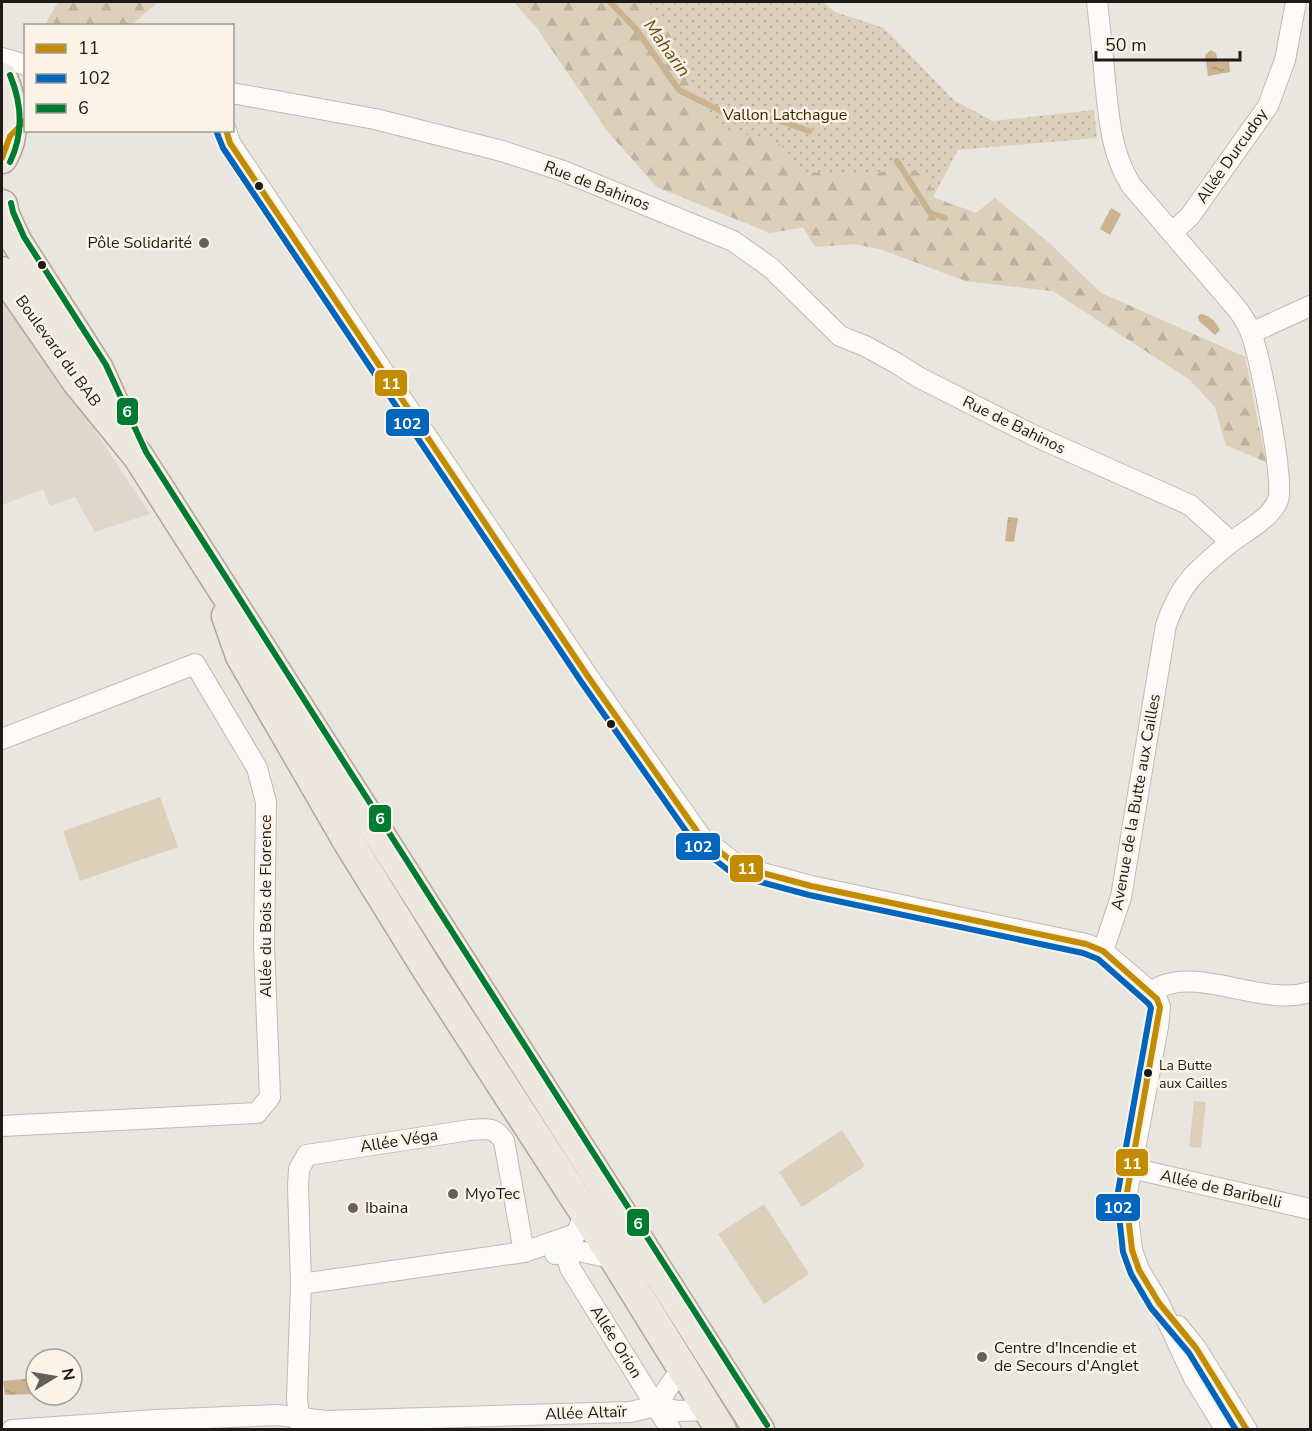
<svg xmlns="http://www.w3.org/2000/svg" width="1312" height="1431" viewBox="0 0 1312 1431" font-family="'Nunito Sans',sans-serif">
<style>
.built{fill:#dfd7cb}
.grass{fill:url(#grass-dots)}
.forest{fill:url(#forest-firs)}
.pitch{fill:#ddd0ba}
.water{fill:url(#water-ripples)}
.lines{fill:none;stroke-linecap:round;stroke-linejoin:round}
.stream{stroke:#cab38e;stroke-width:6}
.street-casing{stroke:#bebbb6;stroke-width:22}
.primary-casing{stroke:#b0a696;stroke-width:33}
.street{stroke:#fcfbfa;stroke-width:20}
.primary{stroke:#ede8df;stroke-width:30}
.bus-1-casing{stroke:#fbf3e8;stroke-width:10}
.bus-2-casing{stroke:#fbf3e8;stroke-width:10}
.bus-3-casing{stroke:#fbf3e8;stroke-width:10}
.bus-1{stroke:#c18c01;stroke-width:6}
.bus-2{stroke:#0065bd;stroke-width:6}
.bus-3{stroke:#007c32;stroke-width:6}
.bus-dot{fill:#1d1a17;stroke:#fbf3e8;stroke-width:2}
.poi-dot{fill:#64615d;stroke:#fbf3e8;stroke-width:2}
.labels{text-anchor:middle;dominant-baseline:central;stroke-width:5;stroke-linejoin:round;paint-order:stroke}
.bus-label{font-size:14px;fill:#1d1a17;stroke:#fbf3e8;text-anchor:start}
.park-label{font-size:16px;fill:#3d2700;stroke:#fbf3e8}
.street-label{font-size:16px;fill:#1d1a17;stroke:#fbf3e8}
.poi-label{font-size:16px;fill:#1d1a17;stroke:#fbf3e8;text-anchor:start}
.water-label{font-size:18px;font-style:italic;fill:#6c4b0d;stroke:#fbf3e8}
.line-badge{stroke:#fbf3e8;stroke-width:2}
.badge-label{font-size:16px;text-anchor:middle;font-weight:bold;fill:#fff}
</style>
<defs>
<pattern id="grass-dots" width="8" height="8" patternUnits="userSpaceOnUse" patternTransform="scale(1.5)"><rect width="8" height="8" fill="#ddd0ba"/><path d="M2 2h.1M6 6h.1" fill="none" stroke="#bdb29f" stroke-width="1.8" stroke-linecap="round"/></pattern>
<pattern id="forest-firs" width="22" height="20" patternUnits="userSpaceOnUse" patternTransform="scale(1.5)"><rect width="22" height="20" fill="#ddd0ba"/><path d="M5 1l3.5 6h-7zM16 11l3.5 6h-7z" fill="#bdb29f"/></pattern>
<pattern id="water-ripples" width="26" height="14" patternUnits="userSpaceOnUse" patternTransform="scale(1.5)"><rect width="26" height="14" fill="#cab38e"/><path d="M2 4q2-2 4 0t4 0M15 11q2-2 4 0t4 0" fill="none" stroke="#ad997a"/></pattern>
</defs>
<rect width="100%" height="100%" fill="#e9e5df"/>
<path class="built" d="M2,290L150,514L95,532L75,497L50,506L43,489L2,505Z"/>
<path class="grass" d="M514,2H823L835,12L884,28L955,101L993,121L1094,110L1097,138L958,150L933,197L976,213L995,198L1048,242L1101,293L1245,357L1266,462L1226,445L1215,407L1189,379L1053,291L966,281L880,249L854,244L815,247L803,227L770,233L657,187L609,133L537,28Z"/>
<g class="forest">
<path d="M58,2H158L132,25H45Z"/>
<path d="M514,2H645L671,33L689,86L717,126L781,145L802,171L857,177L903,168L929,176L933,198L976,213L995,198L1048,242L1101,293L1245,357L1266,462L1226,445L1215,407L1189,379L1053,291L966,281L880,249L854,244L815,247L803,227L770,233L657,187L609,133L537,28Z"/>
</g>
<g class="pitch">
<path d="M160,797L178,847L80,881L63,831Z"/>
<path d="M1194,1101L1206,1102L1201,1148L1189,1147Z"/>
<path d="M842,1130L865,1166L802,1207L779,1172Z"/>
<path d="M764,1204L809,1274L764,1304L718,1234Z"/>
</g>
<g class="water">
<path d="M1211,50L1216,53L1218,62L1229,61L1230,72L1208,76L1205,55Z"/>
<path d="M1111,208L1121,214L1110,235L1100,229Z"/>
<path d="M1201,314C1210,315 1216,322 1220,330L1215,335L1199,321L1198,316Z"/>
<path d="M1008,517L1018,518L1014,542L1005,541Z"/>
<path d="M34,1378L35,1394L5,1395L3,1381Z"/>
</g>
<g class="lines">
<g class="stream">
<path d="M610,2L636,29L679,90L739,120L775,119L809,131"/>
<path d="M897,161L930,213L945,218"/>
</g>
<g class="street-casing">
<g id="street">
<path d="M2,58L26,65"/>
<path d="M232,93L375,119L502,151L563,171L733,241L771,268L840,336L865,346L898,364L918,377L1035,436L1190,505L1231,542C1246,531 1271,518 1278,500C1285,482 1260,356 1251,333C1248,325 1243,317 1238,310L1131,185C1111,153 1109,118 1105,81C1103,55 1100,28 1097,2"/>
<path d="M226,130L230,143L589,678L701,837L733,862L748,869L811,886L1086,944L1103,951L1151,992L1157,999L1160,1007L1158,1027L1126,1198L1132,1250L1139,1270L1159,1303L1194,1378L1226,1430"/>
<path d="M1172,233L1190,216L1268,106L1285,60L1296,2"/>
<path d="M1251,333L1310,306"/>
<path d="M2,739L195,664L257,768L266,802L264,946L270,1097L257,1113L2,1126"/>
<path d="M1103,951L1121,897L1166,625C1181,582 1197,570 1231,542"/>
<path d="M1151,992C1193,962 1261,1008 1310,992"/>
<path d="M1131,1168L1310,1209"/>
<path d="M566,1253L570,1268L671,1430"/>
<path d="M555,1254L579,1251L615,1259"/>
<path d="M301,1284L524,1252L576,1234L585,1214"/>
<path d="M1178,1326L1196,1348L1247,1430"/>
<path d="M656,1406L682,1367"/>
<path d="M12,1430L156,1420L277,1415L325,1421L630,1412L656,1406L678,1411L708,1410"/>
<path d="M301,1430L297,1399L301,1284L298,1186L299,1169L307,1155L470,1130C488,1129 493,1126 504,1141L524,1252"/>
</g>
</g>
<g class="primary-casing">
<g id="primary">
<path d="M2,78C13,103 16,134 2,158"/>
<path d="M2,205L4,215L16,241L98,369L119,416"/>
<path d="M2,272L77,381L138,456L759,1430"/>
<path d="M227,616L241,656L348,841L426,967L615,1259L721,1430"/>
</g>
</g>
<use href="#street" class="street"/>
<use href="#primary" class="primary"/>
<g class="bus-1-casing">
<g id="bus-1">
<path d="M226,130L230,143L589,678L701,837L733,862L748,869L811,886L1086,944L1103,951L1157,999L1160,1007L1126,1198L1132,1250L1139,1270L1159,1303L1196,1348L1247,1430"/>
<path d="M2,158L10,136L26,120"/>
</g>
</g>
<g class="bus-2-casing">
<path id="bus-2" d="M217,133L223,148L582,683L695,844L728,870L746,878L809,895L1083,953L1098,959L1149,1004L1151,1008L1117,1197L1123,1252L1131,1274L1151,1308L1189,1353L1236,1430"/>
</g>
<g class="bus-3-casing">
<g id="bus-3">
<path d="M10,162C24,133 22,104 10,75"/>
<path d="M11,203L13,212L24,237L106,365L146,452L767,1425"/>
</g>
</g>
<use href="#bus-1" class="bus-1"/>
<use href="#bus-2" class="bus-2"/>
<use href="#bus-3" class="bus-3"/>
</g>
<g class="bus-dot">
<circle cx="259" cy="186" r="5"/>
<circle cx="42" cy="265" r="5"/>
<circle cx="611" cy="724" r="5"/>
<circle cx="1148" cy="1073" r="5"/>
</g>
<g class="poi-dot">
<circle cx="204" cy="243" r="6"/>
<circle cx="453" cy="1194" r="6"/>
<circle cx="353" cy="1208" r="6"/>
<circle cx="982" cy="1357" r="6"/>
</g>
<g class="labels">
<g class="bus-label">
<text x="1159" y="1065">La Butte<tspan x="1159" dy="18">aux Cailles</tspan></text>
</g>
<g class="park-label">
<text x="785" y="115">Vallon Latchague</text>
</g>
<g class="street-label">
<text transform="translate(1232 156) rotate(-55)">Allée Durcudoy</text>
<text transform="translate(597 186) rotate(21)">Rue de Bahinos</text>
<text transform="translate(58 351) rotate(54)">Boulevard du BAB</text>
<text transform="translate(1014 425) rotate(26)">Rue de Bahinos</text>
<text transform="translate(1136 802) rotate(-80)">Avenue de la Butte aux Cailles</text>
<text transform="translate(266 906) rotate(-90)">Allée du Bois de Florence</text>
<text transform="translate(399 1141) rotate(-9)">Allée Véga</text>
<text transform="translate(1221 1189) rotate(13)">Allée de Baribelli</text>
<text transform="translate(616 1342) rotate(58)">Allée Orion</text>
<text transform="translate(586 1413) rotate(-2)">Allée Altaïr</text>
</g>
<g class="poi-label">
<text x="192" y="243" text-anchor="end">Pôle Solidarité</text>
<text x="465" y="1194">MyoTec</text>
<text x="365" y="1208">Ibaina</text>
<text x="994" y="1348">Centre d'Incendie et<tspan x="994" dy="18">de Secours d'Anglet</tspan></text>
</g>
<g class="water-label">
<text transform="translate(667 48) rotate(54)">Maharin</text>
</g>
</g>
<g class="line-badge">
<rect x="374" y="369" width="34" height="28" rx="6" fill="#c18c01"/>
<rect x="116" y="397" width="23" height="29" rx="6" fill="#007c32"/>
<rect x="385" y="408" width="45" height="29" rx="6" fill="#0065bd"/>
<rect x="368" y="804" width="24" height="29" rx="6" fill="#007c32"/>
<rect x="675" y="832" width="46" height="29" rx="6" fill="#0065bd"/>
<rect x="729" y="854" width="35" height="29" rx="6" fill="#c18c01"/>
<rect x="1115" y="1148" width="34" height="29" rx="6" fill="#c18c01"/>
<rect x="1095" y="1193" width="46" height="29" rx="6" fill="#0065bd"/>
<rect x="626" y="1208" width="24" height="29" rx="6" fill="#007c32"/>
</g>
<g class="badge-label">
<text x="391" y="389">11</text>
<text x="127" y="417">6</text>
<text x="407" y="429">102</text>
<text x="380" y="824">6</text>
<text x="698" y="852">102</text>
<text x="747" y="874">11</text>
<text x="1132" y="1169">11</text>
<text x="1118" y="1213">102</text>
<text x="638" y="1229">6</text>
</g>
<rect width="1312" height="1431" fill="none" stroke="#1d1a17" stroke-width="6"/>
<rect x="24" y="24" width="210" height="108" fill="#fbf3e8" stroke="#a29c94" stroke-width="1.5"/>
<rect x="36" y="44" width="30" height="9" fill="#c18c01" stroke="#a29c94" stroke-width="1.5"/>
<text x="78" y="54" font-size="18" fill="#1d1a17">11</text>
<rect x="36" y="74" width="30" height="9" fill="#0065bd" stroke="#a29c94" stroke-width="1.5"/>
<text x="78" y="84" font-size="18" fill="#1d1a17">102</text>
<rect x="36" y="104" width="30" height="9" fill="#007c32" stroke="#a29c94" stroke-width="1.5"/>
<text x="78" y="114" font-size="18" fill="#1d1a17">6</text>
<g transform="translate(54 1377) rotate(79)"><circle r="28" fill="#fbf3e8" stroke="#a29c94" stroke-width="1.5"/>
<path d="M0-4.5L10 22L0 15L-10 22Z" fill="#64615d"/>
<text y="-9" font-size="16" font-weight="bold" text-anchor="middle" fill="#1d1a17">N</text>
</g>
<path d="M1096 51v9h144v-9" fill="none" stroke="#1d1a17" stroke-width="3"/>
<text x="1105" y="51" font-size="18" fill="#1d1a17" stroke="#fbf3e8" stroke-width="4.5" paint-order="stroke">50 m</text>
</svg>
